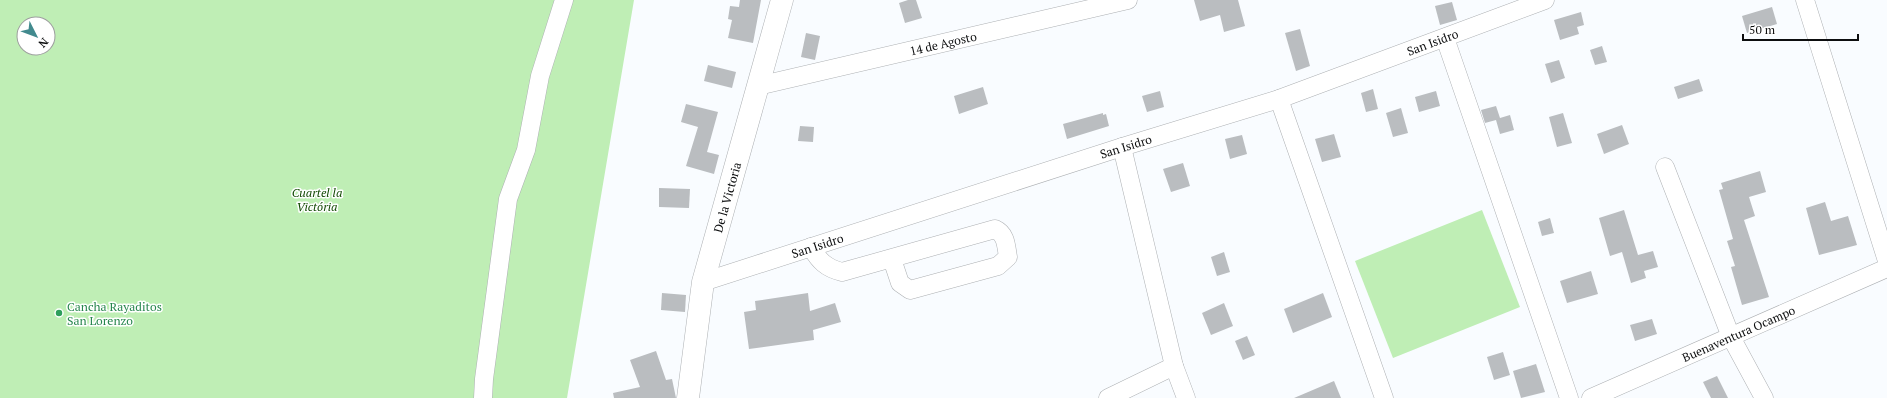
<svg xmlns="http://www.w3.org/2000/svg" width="1887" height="398" viewBox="0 0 1887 398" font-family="'PT Serif',serif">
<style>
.green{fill:#bfeeb5;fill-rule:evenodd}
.building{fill:#babdc0}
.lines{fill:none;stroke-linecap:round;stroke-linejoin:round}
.minor-casing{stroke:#adb0b3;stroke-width:19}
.major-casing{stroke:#adb0b3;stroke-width:23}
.minor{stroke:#fff;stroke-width:18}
.major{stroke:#fff;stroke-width:22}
.leisure-dot{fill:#2e9e5b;stroke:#fff;stroke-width:1.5}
.labels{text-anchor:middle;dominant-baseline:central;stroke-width:3;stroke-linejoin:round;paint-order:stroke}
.street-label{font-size:12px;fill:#0d0e0f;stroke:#fff}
.park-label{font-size:12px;font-style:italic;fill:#124903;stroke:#fff}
.leisure-label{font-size:12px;fill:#27864d;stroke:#fff;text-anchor:start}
</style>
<rect width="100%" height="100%" fill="#f9fcff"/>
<g class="green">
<path d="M0,0H634L567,398H0ZM24,24H48V48H24Z"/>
<path d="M1482,210L1520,307L1393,358L1355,261Z"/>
</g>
<g class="building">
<path d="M740,0H761L753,43L728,38L732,20L728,19L730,6L739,7Z"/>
<path d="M908,0H916L922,18L905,23L899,3Z"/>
<path d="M1194,0H1238L1245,26L1224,32L1220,15L1200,21Z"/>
<path d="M1452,2L1457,20L1440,25L1435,6Z"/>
<path d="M1772,7L1777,24L1747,33L1742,16Z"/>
<path d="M1581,12L1584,25L1577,27L1579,34L1560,40L1554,20Z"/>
<path d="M1300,29L1310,66L1296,71L1285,33Z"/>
<path d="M806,33L820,36L815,60L801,57Z"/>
<path d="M1602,46L1607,62L1595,65L1590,50Z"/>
<path d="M1559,60L1565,78L1551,83L1545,64Z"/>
<path d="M708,65L736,72L732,88L704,81Z"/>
<path d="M1699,79L1703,91L1678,99L1674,87Z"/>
<path d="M983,87L988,104L959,114L954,96Z"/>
<path d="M1373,89L1378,109L1366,112L1361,93Z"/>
<path d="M1160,91L1164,107L1147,112L1142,96Z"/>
<path d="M1436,91L1440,106L1419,112L1415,97Z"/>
<path d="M686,104L718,112L707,152L719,155L714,174L686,166L698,127L681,122Z"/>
<path d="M1496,106L1500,118L1510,115L1514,130L1500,134L1496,120L1485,123L1481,110Z"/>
<path d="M1401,108L1408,133L1393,137L1386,113Z"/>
<path d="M1103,113V115L1106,114L1109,126L1067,139L1063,124Z"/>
<path d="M1563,113L1572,143L1557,147L1549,117Z"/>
<path d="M1622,125L1629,144L1604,154L1597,134Z"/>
<path d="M800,126L814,127L813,142L798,141Z"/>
<path d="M1334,134L1341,157L1322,162L1315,139Z"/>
<path d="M1242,135L1247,154L1230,159L1225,139Z"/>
<path d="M1183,163L1190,186L1171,192L1163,169Z"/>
<path d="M1760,171L1766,192L1749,197L1755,216L1744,220L1769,297L1742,305L1731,267L1735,266L1727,241L1733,239L1719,190L1723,189L1721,183Z"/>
<path d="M659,188L690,189L689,208L659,207Z"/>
<path d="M1825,202L1831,221L1848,216L1857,245L1819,255L1806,208Z"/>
<path d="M1624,210L1638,255L1653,251L1658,267L1644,271L1646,278L1631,283L1622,252L1610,256L1599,218Z"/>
<path d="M1550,218L1554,233L1542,236L1538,222Z"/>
<path d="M1224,252L1230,272L1217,276L1211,257Z"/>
<path d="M1591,271L1598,294L1567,303L1560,281Z"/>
<path d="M662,293L686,295L685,312L661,310Z"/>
<path d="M808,293L810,311L835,303L841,322L813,330L814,340L749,349L744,312L756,310L755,301Z"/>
<path d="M1323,293L1332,317L1293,333L1284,309Z"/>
<path d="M1224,303L1233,326L1211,335L1202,313Z"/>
<path d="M1652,319L1657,334L1635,341L1630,325Z"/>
<path d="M1247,336L1255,355L1243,360L1235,341Z"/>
<path d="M656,351L666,380L672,379L676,398H614L613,393L640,387L630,360Z"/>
<path d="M1503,352L1510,375L1494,380L1487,357Z"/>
<path d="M1536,364L1545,392L1521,398L1513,371Z"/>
<path d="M1717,376L1728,398H1711L1703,382Z"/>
<path d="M1334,381L1341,398H1294Z"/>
</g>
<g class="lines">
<g class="minor-casing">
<g id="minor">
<path d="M1805,0L1887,261"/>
<path d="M1445,38L1569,398"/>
<path id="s1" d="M758,86L1128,0"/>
<path d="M1279,99L1384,398"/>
<path d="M1122,147L1174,366L1186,398"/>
<path d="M1665,167L1731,337L1764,398"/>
<path d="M811,247C819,261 826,268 842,272L995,229C1006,234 1006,245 1008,257L998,266L910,290L900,283L892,259"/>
<path id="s2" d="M703,282L1122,147L1279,99L1545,0"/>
<path d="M483,398L484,379L508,199L526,150L540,76L564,0"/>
<path d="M1108,398L1174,366"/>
<path id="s3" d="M1591,398L1887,268"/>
</g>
</g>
<g class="major-casing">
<g id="major">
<path id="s4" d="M688,398L703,282L782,0"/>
</g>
</g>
<use href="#minor" class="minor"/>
<use href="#major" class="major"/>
</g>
<circle class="leisure-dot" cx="59" cy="313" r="4"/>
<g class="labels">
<g class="street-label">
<text stroke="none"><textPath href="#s2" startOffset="768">San Isidro</textPath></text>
<text stroke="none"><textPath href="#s1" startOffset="190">14 de Agosto</textPath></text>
<text stroke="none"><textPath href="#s2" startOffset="444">San Isidro</textPath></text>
<text stroke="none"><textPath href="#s4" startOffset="205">De la Victoria</textPath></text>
<text stroke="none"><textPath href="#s2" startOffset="120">San Isidro</textPath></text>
<text stroke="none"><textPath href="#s3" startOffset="161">Buenaventura Ocampo</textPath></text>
</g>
<g class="park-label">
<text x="317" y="192">Cuartel la<tspan x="317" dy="14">Victória</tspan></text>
</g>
<g class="leisure-label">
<text x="67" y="306">Cancha Rayaditos<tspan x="67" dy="14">San Lorenzo</tspan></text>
</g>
</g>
<g transform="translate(36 36) rotate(132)"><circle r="19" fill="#ffffff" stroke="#9e9f9f"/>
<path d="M0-3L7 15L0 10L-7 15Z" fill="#428a8e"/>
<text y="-6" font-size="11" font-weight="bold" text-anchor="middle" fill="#0d0e0f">N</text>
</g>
<path d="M1743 34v6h115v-6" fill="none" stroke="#0d0e0f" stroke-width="2"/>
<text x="1749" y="34" font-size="12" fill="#0d0e0f" stroke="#ffffff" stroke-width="3" paint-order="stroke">50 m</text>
</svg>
